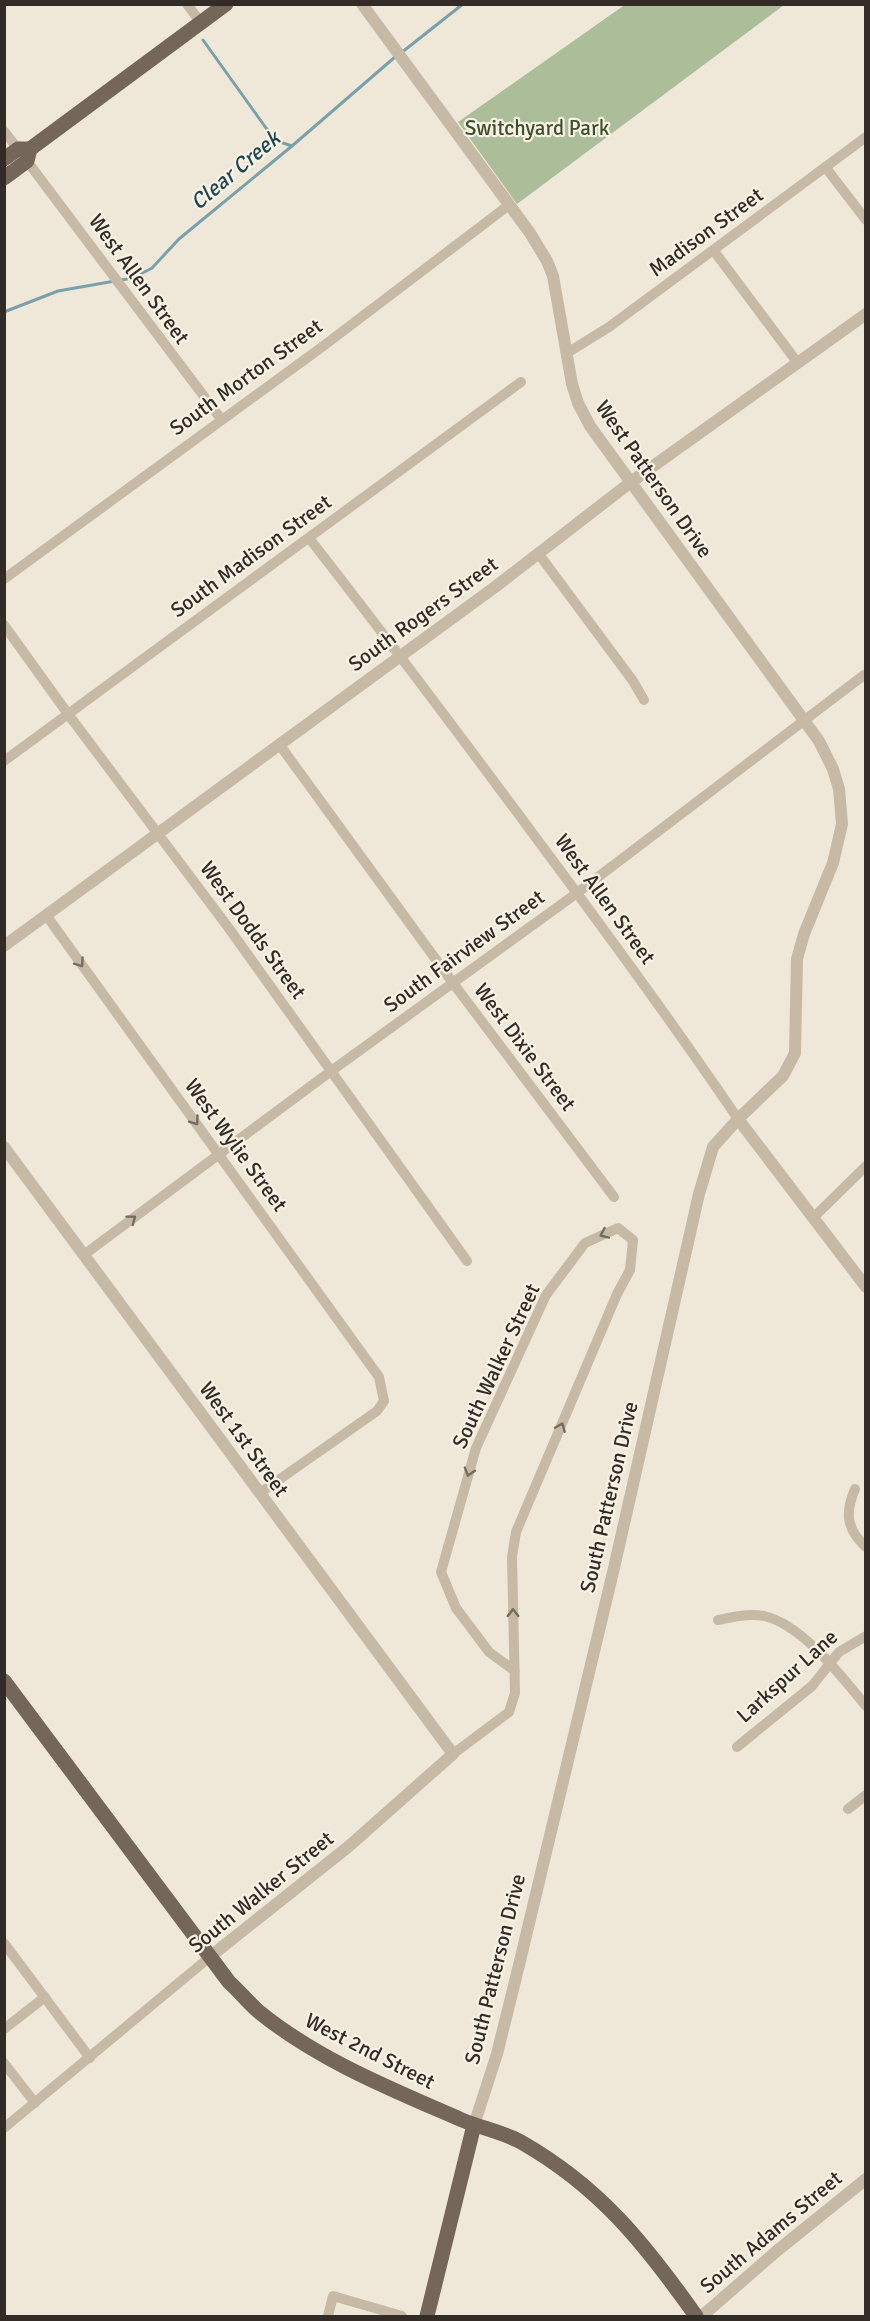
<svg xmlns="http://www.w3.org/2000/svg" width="870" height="2321" viewBox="0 0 870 2321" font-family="Signika,sans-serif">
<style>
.green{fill:#acbd9a}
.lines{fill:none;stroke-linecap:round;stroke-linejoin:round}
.stream{stroke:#7aa1ab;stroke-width:3}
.minor{stroke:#c6baa6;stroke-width:10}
.tertiary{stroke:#c6baa6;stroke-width:12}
.primary{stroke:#746658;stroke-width:15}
.oneway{stroke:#756c60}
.labels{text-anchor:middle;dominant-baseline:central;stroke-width:4.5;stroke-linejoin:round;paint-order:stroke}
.park-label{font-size:21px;fill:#3d502c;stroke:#f8f2e5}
.street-label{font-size:21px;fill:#332c26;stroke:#f8f2e5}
.water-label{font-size:22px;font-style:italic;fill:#1f4752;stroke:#f8f2e5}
</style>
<rect width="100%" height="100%" fill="#efe8d9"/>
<path class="green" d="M626,4L784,5L517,204L458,122Z"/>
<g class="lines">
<g class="stream">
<path d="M203,40L266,128L280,142L292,146"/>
<path d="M401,53L463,4"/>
<path d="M121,280L133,278L152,268L179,239L292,146L395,57"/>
<path d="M4,312L58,291L115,281"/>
</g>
<g class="minor">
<path d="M187,4L201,23"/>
<path d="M4,131L18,149"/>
<path d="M27,161L221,419"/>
<path d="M826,168L866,220"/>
<path d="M714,251L797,362"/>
<path d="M567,353L609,327L866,137"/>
<path d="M309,538C388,639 465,742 542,846C609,936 675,1026 738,1119"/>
<path d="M538,553L633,681L644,700"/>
<path d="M4,579L322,347L509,205"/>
<path d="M4,625L68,714L228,927L467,1261"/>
<path d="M279,744L453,983L614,1197"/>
<path d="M4,761L521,382"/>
<path d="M46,915L379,1377L384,1401L377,1411L260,1493"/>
<path d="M814,1217L866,1166"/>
<path d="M85,1254L323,1077L577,893L864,675"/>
<path d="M855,1489C845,1512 846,1529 866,1547"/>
<path d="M718,1620C733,1617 749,1613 764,1616C803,1625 841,1676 866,1706"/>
<path d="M737,1747L812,1686L839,1652L866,1636"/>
<path d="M453,1754L509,1712L515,1693L512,1557L516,1532L617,1294L630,1270L633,1240L618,1228L585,1243L546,1295L476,1448L441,1572L456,1608L489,1652L515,1671"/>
<path d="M848,1809L866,1795"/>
<path d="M4,1943L90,2058"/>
<path d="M4,2029L45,1997"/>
<path d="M4,2063L35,2103"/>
<path d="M4,2128L211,1956"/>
<path d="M328,2316L333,2296L402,2316"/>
</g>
<g class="tertiary">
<path d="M362,4L530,233L547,261L553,276L572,384L578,403L590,426L819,741L833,769L839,789L842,824L833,863L804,934L797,959L795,1053L783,1076L738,1119L713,1147L699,1194L614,1568L520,1961L497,2054L474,2125"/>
<path d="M4,946L495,587L631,482L866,314"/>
<path d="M738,1119L866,1287"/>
<path d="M4,1147L453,1754L348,1847L211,1956"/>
<path d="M702,2316L778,2250L866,2179"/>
</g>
<g class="primary">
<path d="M4,159L18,149H30L226,4"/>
<path d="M4,178L27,161L30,149"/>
<path d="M4,1681L229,1982C239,1991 248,2002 258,2011C318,2060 391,2089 462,2120C481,2128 503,2132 521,2142C600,2187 645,2244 696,2316"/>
<path d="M427,2316L474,2125"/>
</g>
</g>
<defs><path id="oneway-chevron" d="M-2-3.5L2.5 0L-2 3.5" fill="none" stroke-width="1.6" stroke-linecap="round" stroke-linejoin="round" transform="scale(1.5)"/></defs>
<g class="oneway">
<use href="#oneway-chevron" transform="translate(80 963) rotate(54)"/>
<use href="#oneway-chevron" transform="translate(195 1121) rotate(54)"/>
<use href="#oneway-chevron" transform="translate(132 1219) rotate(-37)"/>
<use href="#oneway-chevron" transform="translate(604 1234) rotate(156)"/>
<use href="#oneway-chevron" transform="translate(561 1427) rotate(-67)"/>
<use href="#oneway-chevron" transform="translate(469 1472) rotate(107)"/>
<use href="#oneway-chevron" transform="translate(513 1613) rotate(-91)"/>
</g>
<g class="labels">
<g class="park-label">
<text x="537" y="128">Switchyard Park</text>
</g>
<g class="street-label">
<text transform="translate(706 232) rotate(-36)">Madison Street</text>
<text transform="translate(139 279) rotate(54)">West Allen Street</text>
<text transform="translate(246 377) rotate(-36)">South Morton Street</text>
<text transform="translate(654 479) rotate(55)">West Patterson Drive</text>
<text transform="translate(251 556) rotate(-36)">South Madison Street</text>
<text transform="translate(423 614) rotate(-36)">South Rogers Street</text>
<text transform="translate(605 899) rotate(54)">West Allen Street</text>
<text transform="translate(253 930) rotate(54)">West Dodds Street</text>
<text transform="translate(464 951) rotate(-36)">South Fairview Street</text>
<text transform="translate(525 1047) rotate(53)">West Dixie Street</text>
<text transform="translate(236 1145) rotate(54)">West Wylie Street</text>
<text transform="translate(496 1366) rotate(-65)">South Walker Street</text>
<text transform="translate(244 1439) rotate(54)">West 1st Street</text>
<text transform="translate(609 1497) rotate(-77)">South Patterson Drive</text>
<text transform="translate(787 1676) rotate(-42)">Larkspur Lane</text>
<text transform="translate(261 1892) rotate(-39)">South Walker Street</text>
<text transform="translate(495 1969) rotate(-76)">South Patterson Drive</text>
<text transform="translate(370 2051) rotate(27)">West 2nd Street</text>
<text transform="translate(771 2232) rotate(-40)">South Adams Street</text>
</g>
<g class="water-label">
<text transform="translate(235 170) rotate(-40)">Clear Creek</text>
</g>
</g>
<rect width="870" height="2321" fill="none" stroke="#332c26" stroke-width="12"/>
</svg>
